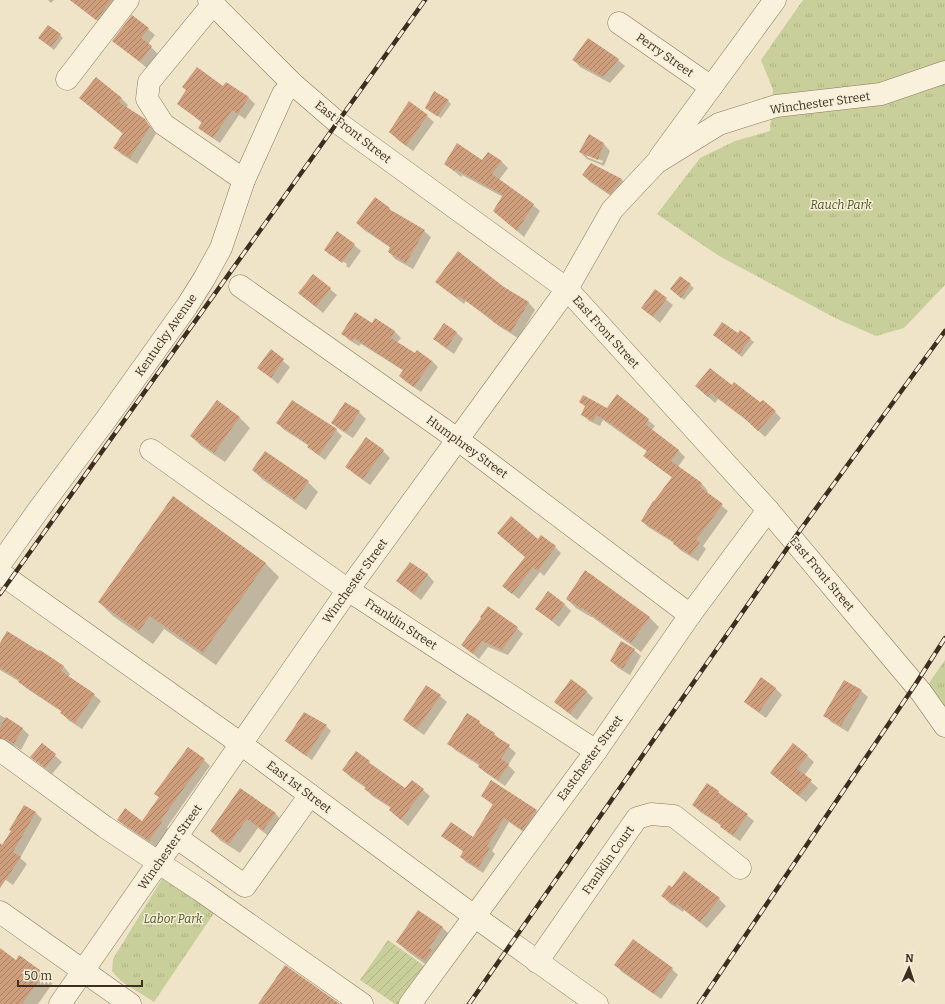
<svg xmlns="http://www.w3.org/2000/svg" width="945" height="1004" viewBox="0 0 945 1004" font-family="Bitter,serif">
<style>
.park{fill:url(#park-tufts)}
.garden{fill:url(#garden-furrows)}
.shadow{fill:#0003;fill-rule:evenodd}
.building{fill:url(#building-hatch)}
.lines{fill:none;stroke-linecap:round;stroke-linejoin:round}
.minor-casing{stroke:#8d765c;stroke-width:23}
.minor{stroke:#faf1dc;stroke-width:22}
.rail-casing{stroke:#3d2e20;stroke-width:4.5}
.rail{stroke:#f7eed8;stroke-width:3;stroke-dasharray:9;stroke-linecap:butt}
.labels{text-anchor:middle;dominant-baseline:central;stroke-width:3;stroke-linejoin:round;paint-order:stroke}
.street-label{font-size:12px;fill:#3d2e20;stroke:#f7eed8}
.park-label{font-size:12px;font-style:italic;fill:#4d5a26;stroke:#f7eed8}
</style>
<defs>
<pattern id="park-tufts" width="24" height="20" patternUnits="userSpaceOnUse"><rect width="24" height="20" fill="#c9cf9b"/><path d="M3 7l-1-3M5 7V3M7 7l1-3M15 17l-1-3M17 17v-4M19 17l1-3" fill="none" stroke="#aeb285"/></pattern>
<pattern id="garden-furrows" width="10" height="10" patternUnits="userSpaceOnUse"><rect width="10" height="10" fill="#c9cf9b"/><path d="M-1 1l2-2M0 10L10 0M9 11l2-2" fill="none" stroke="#aeb285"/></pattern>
<pattern id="building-hatch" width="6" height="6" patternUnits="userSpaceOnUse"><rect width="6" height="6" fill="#cf9f7d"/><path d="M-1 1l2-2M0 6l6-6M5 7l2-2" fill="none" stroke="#a98266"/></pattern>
</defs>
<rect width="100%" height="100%" fill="#f0e4c8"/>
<g class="park">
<path d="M803,0H945V285L904,328L876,336L835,318L719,256L657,214L700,158L735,141L770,131L773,90L761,60Z"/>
<path d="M945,660V707L927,686Z"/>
<path d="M165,874L216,910L154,1002L121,981L112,971L113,959Z"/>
</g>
<path class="garden" d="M388,940L426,967L400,1004H395L360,980Z"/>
<g class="shadow">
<path d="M48,0H54L51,3Z"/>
<path d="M70,0H114L118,5L103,25Z"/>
<path d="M148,29L155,35L148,44L158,54L147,68L114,41Z"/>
<path d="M60,35L63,38L54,50L43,41Z"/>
<path d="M574,60H618L625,66L610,83L580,67Z"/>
<path d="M96,78L122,99L128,105L126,108L144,120L151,127L156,134L137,164L121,154L115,147L123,134L80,98Z"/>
<path d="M227,83L249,98L255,104L245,119L239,115L220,143L205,133L199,127L202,123L178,103L223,88Z"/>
<path d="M448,101L451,104L441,118L429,111Z"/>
<path d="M427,116L434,122L413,151L397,139Z"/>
<path d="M604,144L610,151L604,166L587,159L580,152ZM587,155L603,161L602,163L587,157Z"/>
<path d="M488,153L502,162L508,168L499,180L533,205L540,211L524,237L501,217L503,197L462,175L461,177L445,163L482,162Z"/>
<path d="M583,175L621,179L628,186L617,200L590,182Z"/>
<path d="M375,198L394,213L424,231L431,237L413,269L395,259L389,252L391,248L364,230L357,223Z"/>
<path d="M354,245L361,251L349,268L346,266L347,264L331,254V256L325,250Z"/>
<path d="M681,278L694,288L684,300L675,292Z"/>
<path d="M436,282L504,288L529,303L535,310L518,338L500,327L466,301L464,304L443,288Z"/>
<path d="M330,289L337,295L323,313L299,293Z"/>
<path d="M655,291L673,305L660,323L643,308Z"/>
<path d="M376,319L395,332L401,338L397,343L415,355L432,361L438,367L421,392L406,382L400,376L404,371L361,344L359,346L349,340L343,334L372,324Z"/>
<path d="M444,325L457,333L463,339L454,354L441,345L434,339Z"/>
<path d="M741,332L754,342L742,357L717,337L738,335Z"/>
<path d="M271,351L290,367L278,384L259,367Z"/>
<path d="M696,386L732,387L775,412L781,418L765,437L750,423L718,399L715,403Z"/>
<path d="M217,401L240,418L250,428L225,462L201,446L191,436Z"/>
<path d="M607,409L648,420L655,426L651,431L679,451L685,457L678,467L702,484L708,491L706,493L728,511L703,546L706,549L698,561L680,550L674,543L648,527L642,521L673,478L651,462L645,456L648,452L603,420L600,426L589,421L582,414Z"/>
<path d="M359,412L366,419L353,438L339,429L332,423Z"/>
<path d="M278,423L336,430L342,436L325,460L314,452L309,446L283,429Z"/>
<path d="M383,451L390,458L370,485L353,473L347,466Z"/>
<path d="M253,470L308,482L318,492L306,510L263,480Z"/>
<path d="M174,498L266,564L279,577L216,665L164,629L153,644L113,616L99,602Z"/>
<path d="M498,533L539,540L555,547L561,553L544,576L540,572L519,599L503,586L526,557Z"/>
<path d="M411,563L428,575L434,582L421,600L404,587L398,581Z"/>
<path d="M586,572L650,618L659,627L641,652L592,617H591L576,608L567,599Z"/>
<path d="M564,604L571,611L559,627L537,609Z"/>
<path d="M517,628L523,634L508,655L488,647L479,659L463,645Z"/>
<path d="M0,645L40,652V651L64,667L70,674L68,677L94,695L101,701L82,729L68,720L62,713V712L26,688L20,682L0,670Z"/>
<path d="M634,650L641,656L630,675L618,668L611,661Z"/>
<path d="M775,688L782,695L766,718L752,708L745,702Z"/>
<path d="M586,691L593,698L577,720L555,702Z"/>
<path d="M861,691L868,697L848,732L831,722L825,715Z"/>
<path d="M440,696L447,702L424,735L411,726L404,720Z"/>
<path d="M0,715L23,729L29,735L21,750L15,746L3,742L0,739Z"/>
<path d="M479,722L486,729L494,734L516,753L508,765L515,772L505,786L486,773L479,767L480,766L455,750L449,743Z"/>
<path d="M326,726L331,731L312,760L292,746L286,741Z"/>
<path d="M42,744L62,762L52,774L32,757Z"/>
<path d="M794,744L814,762L804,776L818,788L806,802L778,779Z"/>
<path d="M356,753L406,789L412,781L430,796L408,826L390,810L391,808L372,796L366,789V788L350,777L344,770Z"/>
<path d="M204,760L210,766L167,827L168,829L156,847L125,826L118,820L143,822L160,798L155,794Z"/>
<path d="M491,782L536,811L541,816L528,835L509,822L492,851L495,854L483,873L466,862L461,857L464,852L442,836L473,838L493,805L482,796Z"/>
<path d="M240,789L275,813L285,824L274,840L258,828L240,853L221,841L211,831Z"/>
<path d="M718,792L754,821L740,841L728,833L722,826L700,812L694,805Z"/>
<path d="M24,806L36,813L42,819L20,858L27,864L13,885L0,876V849L12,831Z"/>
<path d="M663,896L719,899L726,906L707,928L684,910L683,912L669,903Z"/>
<path d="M418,911L443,928L453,938L435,971L408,952L397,942Z"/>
<path d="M0,950L16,961L20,956L44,974L53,983L38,1004H0Z"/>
<path d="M616,965L672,969L678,975L661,999L622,972Z"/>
</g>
<g class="building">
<path d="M70,0H112L96,20Z"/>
<path d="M132,15L149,28L141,38L152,46L140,62L112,41Z"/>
<path d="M48,25L61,34L51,47L38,38Z"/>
<path d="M588,38L619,59L603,77L572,60Z"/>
<path d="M197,67L223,86L226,82L249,97L238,114L232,110L213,138L198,128L202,122L177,104L186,90L182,87Z"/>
<path d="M96,77L122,98L119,102L145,119L150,127L130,158L113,148L123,133L79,98Z"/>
<path d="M434,91L449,100L437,116L425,108Z"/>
<path d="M409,101L428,115L406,146L389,132Z"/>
<path d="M589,134L604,143L598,160L579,152Z"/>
<path d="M457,143L482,160L488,152L502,161L492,174L534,204L517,231L493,211L503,195L455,169L454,171L444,164Z"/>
<path d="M591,163L622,179L610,194L582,175Z"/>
<path d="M375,197L390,208L389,209L425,230L406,263L388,252L390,247L356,223Z"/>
<path d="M337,231L355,244L342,263L324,250Z"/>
<path d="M458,251L504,287L529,302L511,332L492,321L493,320L459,296L457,298L435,282Z"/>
<path d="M313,274L331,288L316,307L298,293Z"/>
<path d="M680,276L691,284L681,298L670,289Z"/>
<path d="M655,289L667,298L653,317L641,308Z"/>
<path d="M355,312L372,323L375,318L395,331L391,338L415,353L417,350L432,361L414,387L399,376L403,370L354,338L353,341L341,334Z"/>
<path d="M722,322L738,333L740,330L751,338L739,354L713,335Z"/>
<path d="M444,323L457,332L447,348L433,339Z"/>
<path d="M271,349L284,359L271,378L257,368Z"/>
<path d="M710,368L732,385L734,382L760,402L763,400L776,411L758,431L742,416L711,393L708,397L695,386Z"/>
<path d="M617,394L649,419L645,424L679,450L671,461L702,483L700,487L723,504L696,540L700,542L691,555L673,544L674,542L641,521L653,501H654L672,477L643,456L647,451L613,425L596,415L593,421L581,415L585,406L579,402L583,395L607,408Z"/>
<path d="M217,400L240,417L214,453L190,436Z"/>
<path d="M292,400L337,429L319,455L307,447L309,445L276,423Z"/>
<path d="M345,402L360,411L346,432L331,423Z"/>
<path d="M366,437L384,450L363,479L345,467Z"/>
<path d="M265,451L309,481L295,500L252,470Z"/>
<path d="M173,496L266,563L203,653L150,616L139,631L98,602Z"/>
<path d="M511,516L538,539L541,535L556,546L538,571L533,567L512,594L502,586L525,557L497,533Z"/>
<path d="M410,562L428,574L414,594L396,581Z"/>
<path d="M585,570L650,617L631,643L582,608V609L566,599Z"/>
<path d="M548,591L565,604L552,621L535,609Z"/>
<path d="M488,606L518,627L502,650L482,641L473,654L461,645L481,618L480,617Z"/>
<path d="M7,631L39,651L40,650L64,666L61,671L95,694L75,723L60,713L62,711L18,682L20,680L0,668V643Z"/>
<path d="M621,641L635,649L623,669L610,661Z"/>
<path d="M761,677L776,688L759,712L744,702Z"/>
<path d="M571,679L587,691L570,714L554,702Z"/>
<path d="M844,680L862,690L841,726L823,716Z"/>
<path d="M426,685L441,695L417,729L403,720Z"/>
<path d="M304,712L327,725L306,756L285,741Z"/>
<path d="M467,713L480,721L479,723L495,733L494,735L510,745L501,759L509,764L498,780L478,767L480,764L447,744Z"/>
<path d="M6,717L23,728L14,744L7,740L0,738V727Z"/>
<path d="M42,743L56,754L45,768L30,757Z"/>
<path d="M793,743L808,755L797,769L812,780L799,796L770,773Z"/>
<path d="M188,747L205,759L161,820L162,822L149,841L117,820L125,808L142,821L159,797L154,794Z"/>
<path d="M356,751L370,761L369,763L405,788L412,780L424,789L401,820L389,810L391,807L364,789L366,787L342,770Z"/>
<path d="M491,780L537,810L522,830L504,818L487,846L490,848L478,868L460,857L463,851L441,836L451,822L473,837L493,804L481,796Z"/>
<path d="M707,783L719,791L718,793L748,814L733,835L720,827L721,825L692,805Z"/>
<path d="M240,788L276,813L263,830L247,819L229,844L210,831Z"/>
<path d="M24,805L36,812L13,852L21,857L0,888V843L2,845L11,831L9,830Z"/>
<path d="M684,871L720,898L700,922L677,904L676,906L661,896L669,885L672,887Z"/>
<path d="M418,910L443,927L429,948L433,950L425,961L396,942Z"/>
<path d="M633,939L673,968L654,994L614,965Z"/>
<path d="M0,948L16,960L19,955L44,973L22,1004H0Z"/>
<path d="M285,965L340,1004H258Z"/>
</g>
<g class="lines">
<g class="minor-casing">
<g id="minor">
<path d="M209,0L293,84L337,122L567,289L768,510L921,692L945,726"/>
<path d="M213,4L149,82L147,99L163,124L244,180"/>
<path d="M619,23L711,87"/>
<path d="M67,79L128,0"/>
<path d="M660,157L775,0"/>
<path d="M240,286L457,439L690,615"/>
<path d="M151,450L348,590L596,751"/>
<path d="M0,564L37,512L107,418L187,306L204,279L221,248L244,180L283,94L293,84"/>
<path d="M0,573L241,744L474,916C515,945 556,975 597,1004"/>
<path d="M0,750L105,827L200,890L362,1004"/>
<path d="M176,837L245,886L310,795"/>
<path d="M0,912L130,1004"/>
<path d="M537,962L637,818L651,814L674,816L740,868"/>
<path d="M60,1004L348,590L567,289L612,210L656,163L719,124L776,106L881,94L945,72"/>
<path d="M410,1004L596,751L690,615L768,510"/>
</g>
</g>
<use href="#minor" class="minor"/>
<g class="rail-casing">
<g id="rail">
<path d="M0,594L425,0"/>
<path d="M469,1004L793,540L945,331"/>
<path d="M699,1004L915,685L945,638"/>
</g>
</g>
<use href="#rail" class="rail"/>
</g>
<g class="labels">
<g class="street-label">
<text transform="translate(665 55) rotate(35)">Perry Street</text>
<text transform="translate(820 103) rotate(-8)">Winchester Street</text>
<text transform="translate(353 132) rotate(38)">East Front Street</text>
<text transform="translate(606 332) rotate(48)">East Front Street</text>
<text transform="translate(166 335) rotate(-55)">Kentucky Avenue</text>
<text transform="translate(467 447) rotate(36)">Humphrey Street</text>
<text transform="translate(822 574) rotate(50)">East Front Street</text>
<text transform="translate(355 581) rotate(-54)">Winchester Street</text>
<text transform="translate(401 624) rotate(33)">Franklin Street</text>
<text transform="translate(590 758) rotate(-54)">Eastchester Street</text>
<text transform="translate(299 787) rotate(37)">East 1st Street</text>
<text transform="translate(170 847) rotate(-55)">Winchester Street</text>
<text transform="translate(608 860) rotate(-55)">Franklin Court</text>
</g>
<g class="park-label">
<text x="841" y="205">Rauch Park</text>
<text x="173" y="919">Labor Park</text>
</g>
</g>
<g transform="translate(909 968) rotate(3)" stroke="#f7eed8" stroke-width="3" paint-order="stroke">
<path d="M0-3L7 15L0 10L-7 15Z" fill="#3d2e20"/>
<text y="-6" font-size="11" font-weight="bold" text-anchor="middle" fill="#3d2e20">N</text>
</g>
<path d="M18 980v6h124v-6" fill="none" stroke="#3d2e20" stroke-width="2"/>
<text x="24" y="980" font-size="12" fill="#3d2e20" stroke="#f7eed8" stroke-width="3" paint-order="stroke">50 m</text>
</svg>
